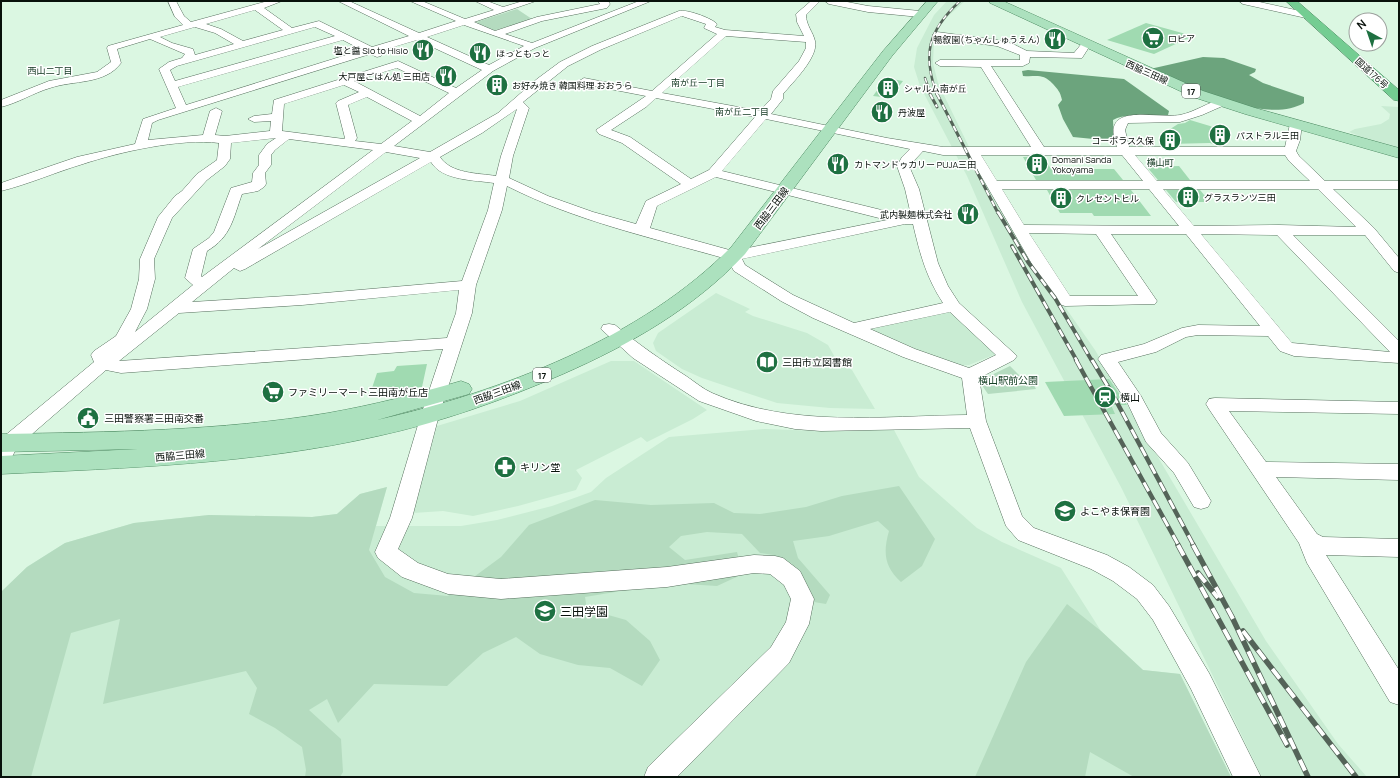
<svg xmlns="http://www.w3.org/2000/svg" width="1400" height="778" viewBox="0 0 1400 778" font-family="Manrope,'Noto Sans JP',sans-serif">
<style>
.built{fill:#c9ecd3}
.green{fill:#b4dbbf}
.water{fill:#6ca47d}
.building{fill:#a0dab1}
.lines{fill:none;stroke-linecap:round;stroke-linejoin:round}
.minor-casing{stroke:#566f5d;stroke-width:1}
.major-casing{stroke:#4e8b63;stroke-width:1}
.highway-casing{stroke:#4e8b63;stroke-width:1}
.minor{fill:#fff;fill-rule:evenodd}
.major{fill:#ace1be;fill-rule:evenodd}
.highway{fill:#74cd92;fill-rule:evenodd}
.rail-far4-casing{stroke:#546358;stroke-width:2.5}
.rail-far3-casing{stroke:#546358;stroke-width:3}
.rail-far2-casing{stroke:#546358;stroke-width:4}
.rail-far1-casing{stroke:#546358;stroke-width:4.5}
.rail-casing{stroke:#546358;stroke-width:5.5}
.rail-far4{stroke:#fff;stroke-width:1.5;stroke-dasharray:5;stroke-linecap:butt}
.rail-far3{stroke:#fff;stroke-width:2;stroke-dasharray:6;stroke-linecap:butt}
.rail-far2{stroke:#fff;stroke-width:2.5;stroke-dasharray:8;stroke-linecap:butt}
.rail-far1{stroke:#fff;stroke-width:3;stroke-dasharray:10;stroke-linecap:butt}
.rail{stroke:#fff;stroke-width:4;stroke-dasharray:12;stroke-linecap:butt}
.labels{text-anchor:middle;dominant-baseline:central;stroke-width:3;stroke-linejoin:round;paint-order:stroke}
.far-poi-label{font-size:9px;fill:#08110b;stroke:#fff;text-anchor:start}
.far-neighbourhood-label{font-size:9px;fill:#0c321b;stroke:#fff}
.far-street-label{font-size:9px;fill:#08110b;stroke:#fff}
.shield{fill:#fff;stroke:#525854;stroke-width:1}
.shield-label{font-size:9px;font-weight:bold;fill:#08110b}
.street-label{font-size:10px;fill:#08110b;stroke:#fff}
.poi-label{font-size:10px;fill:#08110b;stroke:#fff;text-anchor:start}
.park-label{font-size:10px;fill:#174227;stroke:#fff}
.near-poi-label{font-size:12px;fill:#08110b;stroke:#fff;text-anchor:start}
</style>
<rect width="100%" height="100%" fill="#dbf7e2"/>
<g class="built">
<path d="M947,1H965L945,19L936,33L934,40L933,63L938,83L970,149L1038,268L1095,350L1266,641L1338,744L1367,777H1262L1122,489L1022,302L967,176L920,86L914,67L917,48L934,15Z"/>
<path d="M1381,106L1399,107V148L1356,136L1357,135L1349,132L1355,129L1381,124L1389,119L1390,114Z"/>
<path d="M716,293L750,309L745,312L753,316L807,333L828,345L837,361L852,370L875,409L830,408L777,403L702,378L682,369L656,351L653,343L658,333Z"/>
<path d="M951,310L996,354L969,365H948L867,328Z"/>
<path d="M611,361H634L707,410L693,419L647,442L641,437L576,470L582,478L576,490L518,506L473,516L443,511L413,513L437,426L520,401Z"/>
<path d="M765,429L819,431L894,430L919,477L977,528L1002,542L1061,568L1101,631L1143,670L1180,674L1231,777H1V592L27,567L65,543L134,523L209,515L312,517L337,514L360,494L387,487L376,526H461L497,520L552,506L591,492L606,478L669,437Z"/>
</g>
<g class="green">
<path d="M517,9L532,19L493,31L475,24L478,23L476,22Z"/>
<path d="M1010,366L1022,378L1031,380L1036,389L988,394L979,381Z"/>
<path d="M899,486L935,539L922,566L901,582C884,567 883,552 889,531L878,521L829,536L793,541L798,558L830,595L826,604L814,602L807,588L784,562L774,555L760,553L742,534L707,532L681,536L669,547L685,560L737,552L743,574L717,586L669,583L585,597L587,609L626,620L650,641L660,660L642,686L610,668L578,665L540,654L516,637L483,653L447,686L374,684L338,723L327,699L309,710L341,739L343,772L340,777H305L306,770L302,747L275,728L249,714L257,688L246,671L103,704L120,619L71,633L31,777H1V592L27,567L65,543L134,523L209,515L312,517L337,514L360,494L387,487L369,550L385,577L414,593L448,596L501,557L529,525L595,500L651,505L714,503L734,513L760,514L806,507L842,496Z"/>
<path d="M1067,604L1101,631L1143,670L1180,674L1231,777H1134L1090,752L1085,777H975L1026,662Z"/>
</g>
<g class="water">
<path d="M1203,57L1224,58L1256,69L1255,72L1249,75L1263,83L1304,97V103C1264,126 1189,85 1150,69Z"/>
<path d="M1028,70L1124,79L1169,111L1168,115L1163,118C1147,118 1126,112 1113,120L1114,141L1073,137L1063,119L1058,105L1062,100C1060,91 1058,90 1053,84C1042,73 1038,77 1023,76L1022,71Z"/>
</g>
<g class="building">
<path d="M1146,23L1193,36L1154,54L1107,40Z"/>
<path d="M886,78L903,81L890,98L873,96Z"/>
<path d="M1190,120L1210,126L1228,134L1215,145L1210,143L1169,144L1161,135L1178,124L1185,123Z"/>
<path d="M1043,156L1051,169H1114L1123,180H1036L1023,157Z"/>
<path d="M1179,166L1190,180H1158L1147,167Z"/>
<path d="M1047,190H1131L1151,216H1094L1092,213H1060Z"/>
<path d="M1166,190H1200L1210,202H1176Z"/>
<path d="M427,364L422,387L370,394L377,373L394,371L397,366Z"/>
<path d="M1109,379L1127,405H1111L1115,414L1064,416L1045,382Z"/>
</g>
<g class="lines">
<g class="minor-casing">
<g id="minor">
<path d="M168,1H176L184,16L191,22L268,1H282L264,8L292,28L319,21L372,47L409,36L338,1H349L419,33L456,21L410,1H422L465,19L494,10L475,1H487L503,7L523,1H536L474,22L495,31L537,17L600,4L598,1H608L610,4L607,8L542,21L505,34L532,43L639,1H651L535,48L493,71L394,146L430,152L498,113L537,79L560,62L592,46L679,11C686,9 712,18 717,24L715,27L725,30L804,36L797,22L796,14L811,1H820L806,15C806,25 813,32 815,41C819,57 792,83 783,94V99L771,114L887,138L943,147H1031L981,67L940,66L935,63L940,60H1020V55L997,46L937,38L932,35L937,32L997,40L1013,44L1027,51L1074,53L1083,42L1086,41L1091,44L1082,58L1030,57L1029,63L1023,66H991L1044,147H1117C1099,101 1154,119 1180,115C1195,112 1208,102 1223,99L1227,100L1229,102L1227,104L1202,115L1180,122L1128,123L1125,130L1129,147H1285L1290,124L1296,120L1302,124L1300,140L1296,151L1299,156L1325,181H1399V189H1333L1374,228L1399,258V273L1394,271L1365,235H1293L1399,341V363L1294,356L1280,351L1268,336L1198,335L1186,337L1156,352L1118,362L1141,396L1161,433L1188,463L1211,501L1208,507L1201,509L1194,507L1174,473L1146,442L1127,402L1098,359L1101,355L1144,344L1182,328L1198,325L1260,326L1186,234H1111L1157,301L1155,304L1065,306L1059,304L1036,271L969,155H943L923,151L909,166L919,189L938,263L948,286L959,303L1017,356L1014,360L979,378L986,421L1022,516L1034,528L1107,555L1129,567L1153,585L1169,606L1209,673L1261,777H1233L1191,689L1153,620L1137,599L1113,581L1091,569L1018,540L1006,526L970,428L821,431L795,429L756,421L699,401L633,358L601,329L603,325L609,324L615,325C638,344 661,360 686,376C695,382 703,389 712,393C791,428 882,416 967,415L962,378L903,357L813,318L781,301L734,271L727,259C653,238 576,221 507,186L502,210L476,285L472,313L439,415L412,518L398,549L418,563L448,574L501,579L667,567L754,555L775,556L783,558L800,571L814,599L809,624L789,663L677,777H644L648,767L771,647L786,622L791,599L784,585L770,574L754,573L667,587L501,599L448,594L402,577L378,558L375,552L390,518L421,415L443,349L121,373L106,370L17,447L8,465L1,467L2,438L94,362L91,355L94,351L116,336L131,309L139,279L140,259L158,217L175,196L182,191L197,174L217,160L219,143C181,138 119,152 83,164C56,172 29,184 1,191V183L77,157L135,144L143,119L176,108L159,69L169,62L182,58L185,54L150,39L117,49L121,63C105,85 73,80 50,88C33,93 18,103 1,107V100L49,81L97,72L111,62L107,48L108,46L183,25L175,17ZM255,10L283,30L243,41L221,29L206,24ZM682,16L706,24L704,28L717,34L652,91L584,78L579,81L584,84L646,96L596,130L599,134L622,143L681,184L646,201L636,224L593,212L548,196L509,178L513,156L529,108L523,102L568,66L600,50ZM464,25L524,46L489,65L427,37ZM195,27L215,33L234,44L195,55L193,49L172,43L160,37ZM315,27L335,36L175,81L170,70L177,66ZM726,36L806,42V48L799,61L773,91L771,99L760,111L662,93ZM343,40L362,50L186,105L178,87ZM417,40L482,70L456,88L398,61L274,100L272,114L254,116L248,119L254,122L271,121L270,131L225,136L215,135L222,111L216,108L210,111L203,135L148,140L152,123L158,120L370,54L377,57L381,56L382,54L380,51ZM397,68L449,93L420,116L354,81ZM344,85L359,92L338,101L336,103L345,138L344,139L282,131L284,104ZM367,97L412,121L381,144L355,141L357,138L348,105ZM656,98L755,117L709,170L691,179L630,137L611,130L646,107ZM517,109L501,156L496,176C478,173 451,174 440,157L482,133ZM766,119L910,149L902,157L897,166L905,189L911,215L906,216L722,171ZM276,138L267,144L259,155V165L253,173L252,182L231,188L214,232L209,238L193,249L185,278L193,285L135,332L147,309L155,279L154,259L172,218L207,180L225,166L230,159L231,143ZM289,139L373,150L202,277L201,276L207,251C231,237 233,219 242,194L258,191L264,187L266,184L265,173L271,165V155L275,150ZM386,152L420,158L258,249ZM981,155H1122L1143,181H997ZM1135,155H1285L1289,161L1310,181H1157ZM431,162C442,181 475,180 494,183L488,210L462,281L302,295L192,302L234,268L240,271L245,269ZM716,177L887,220L733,251L650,228L657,206ZM1002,189H1149L1179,226L1024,225ZM1163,189H1318L1356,227L1279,225L1194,226ZM905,224H913C920,254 926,277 943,303L854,323L793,295L745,265L742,259ZM1029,233L1096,234L1138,296H1070ZM1201,234L1277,235L1390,352L1292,343ZM459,290L456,313L447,338L119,361L179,313L302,305ZM950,312L996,355L969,368L915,349L870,329Z"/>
<path d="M825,1H842L868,6L920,11L925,14L920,17L868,12L829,4Z"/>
<path d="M1239,1H1255L1309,13L1311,15L1306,18L1243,4Z"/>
<path d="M1215,398L1399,402V414L1229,411L1266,462L1399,464V480L1276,477L1317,534L1323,537L1399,539V557L1326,555L1399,670V705L1390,702L1307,563L1299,543L1209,409L1206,404L1209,399Z"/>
</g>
</g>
<g class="major-casing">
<g id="major">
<path d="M927,1H938L892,56L745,254C694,308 631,344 563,374C503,400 442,422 378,436C255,464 127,468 1,474V456L138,449L1,452V434C111,432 220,431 328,413C373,405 417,394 461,381L469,384L472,389L469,394L377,420C500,392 643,338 732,246L883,51Z"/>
<path d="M989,1H1003L1203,91L1255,108L1399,148V158L1245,114L1193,97L990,3Z"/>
</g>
</g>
<g class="highway-casing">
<path id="highway" d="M1286,1H1297L1399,90V101L1394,100Z"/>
</g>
<use href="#minor" class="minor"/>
<use href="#major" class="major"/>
<use href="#highway" class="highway"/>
<g class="rail-far4-casing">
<g id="rail-far4">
<path d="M925,78L931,95"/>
<path d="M937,95C922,54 928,31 960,1"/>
</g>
</g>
<g class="rail-far3-casing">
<g id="rail-far3">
<path d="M930,94L937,107"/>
<path d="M937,94L998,213"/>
</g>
</g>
<g class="rail-far2-casing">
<g id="rail-far2">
<path d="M998,212L1028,262L1055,298L1092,361"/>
<path d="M1012,246L1077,361"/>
</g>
</g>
<g class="rail-far1-casing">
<g id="rail-far1">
<path d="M1076,360L1179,546"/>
<path d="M1092,360L1113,395L1194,546"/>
</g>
</g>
<g class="rail-casing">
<g id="rail">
<path d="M1178,545L1287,745"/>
<path d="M1193,545L1232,617L1308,777"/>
<path d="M1198,573L1218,598"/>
<path d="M1243,631L1356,777"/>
</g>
</g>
<use href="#rail-far4" class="rail-far4"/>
<use href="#rail-far3" class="rail-far3"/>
<use href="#rail-far2" class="rail-far2"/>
<use href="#rail-far1" class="rail-far1"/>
<use href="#rail" class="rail"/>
</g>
<defs>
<g id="supermarket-disc" transform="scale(1.15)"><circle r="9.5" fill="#1e7041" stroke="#fff"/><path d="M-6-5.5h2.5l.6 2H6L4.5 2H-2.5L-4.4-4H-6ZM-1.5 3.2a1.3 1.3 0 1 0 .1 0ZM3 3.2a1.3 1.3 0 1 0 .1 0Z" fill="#fff"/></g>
<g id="restaurant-disc" transform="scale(1.15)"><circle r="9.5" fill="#1e7041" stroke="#fff"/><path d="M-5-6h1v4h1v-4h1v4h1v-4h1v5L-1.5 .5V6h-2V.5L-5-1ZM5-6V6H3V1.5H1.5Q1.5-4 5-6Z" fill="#fff"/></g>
<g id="building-disc" transform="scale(1.15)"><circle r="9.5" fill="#1e7041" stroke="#fff"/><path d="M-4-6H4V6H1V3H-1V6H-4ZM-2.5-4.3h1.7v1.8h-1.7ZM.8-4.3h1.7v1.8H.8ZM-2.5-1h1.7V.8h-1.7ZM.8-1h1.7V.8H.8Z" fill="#fff"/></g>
<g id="library-disc" transform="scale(1.15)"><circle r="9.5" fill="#1e7041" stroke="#fff"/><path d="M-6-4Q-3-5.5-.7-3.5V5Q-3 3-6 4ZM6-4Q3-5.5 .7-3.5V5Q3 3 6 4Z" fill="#fff"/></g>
<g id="station-disc" transform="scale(1.15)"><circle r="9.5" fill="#1e7041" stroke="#fff"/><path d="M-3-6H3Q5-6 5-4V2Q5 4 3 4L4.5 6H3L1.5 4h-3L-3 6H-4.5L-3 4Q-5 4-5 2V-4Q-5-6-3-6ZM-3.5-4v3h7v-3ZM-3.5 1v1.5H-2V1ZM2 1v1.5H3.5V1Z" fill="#fff"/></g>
<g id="civic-disc" transform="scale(1.15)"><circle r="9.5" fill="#1e7041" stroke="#fff"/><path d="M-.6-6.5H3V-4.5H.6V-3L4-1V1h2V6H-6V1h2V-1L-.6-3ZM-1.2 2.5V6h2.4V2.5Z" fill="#fff"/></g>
<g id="pharmacy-disc" transform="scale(1.15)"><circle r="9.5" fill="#1e7041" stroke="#fff"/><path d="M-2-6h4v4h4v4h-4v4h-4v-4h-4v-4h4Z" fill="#fff"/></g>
<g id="school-disc" transform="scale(1.15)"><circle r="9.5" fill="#1e7041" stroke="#fff"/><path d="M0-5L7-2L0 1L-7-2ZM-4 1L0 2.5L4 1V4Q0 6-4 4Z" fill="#fff"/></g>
</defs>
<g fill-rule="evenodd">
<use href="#supermarket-disc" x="1153" y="38"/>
<use href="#restaurant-disc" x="1055" y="39"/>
<use href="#restaurant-disc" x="423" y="50"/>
<use href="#restaurant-disc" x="480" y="53"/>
<use href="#restaurant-disc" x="446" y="76"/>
<use href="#building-disc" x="497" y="85"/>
<use href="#building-disc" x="888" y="88"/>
<use href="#restaurant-disc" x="882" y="112"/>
<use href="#building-disc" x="1220" y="135"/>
<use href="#building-disc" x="1170" y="140"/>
<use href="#restaurant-disc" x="838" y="164"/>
<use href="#building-disc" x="1037" y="164"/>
<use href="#building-disc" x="1188" y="197"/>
<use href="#building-disc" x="1061" y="198"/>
<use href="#restaurant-disc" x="968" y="214"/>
<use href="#library-disc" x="767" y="362"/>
<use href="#supermarket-disc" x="273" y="392"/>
<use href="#station-disc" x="1105" y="397"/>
<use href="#civic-disc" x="88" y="418"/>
<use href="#pharmacy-disc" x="505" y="467"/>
<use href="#school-disc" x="1065" y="511"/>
<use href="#school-disc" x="545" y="611"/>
</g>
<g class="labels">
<g class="far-poi-label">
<text x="1168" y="38">ロピア</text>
<text x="1040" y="39" text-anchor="end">暢叙園(ちゃんしゅうえん)</text>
<text x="408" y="50" text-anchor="end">塩と醤 Sio to Hisio</text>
<text x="496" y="53">ほっともっと</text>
<text x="430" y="76" text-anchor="end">大戸屋ごはん処 三田店</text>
<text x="512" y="85">お好み焼き 韓国料理 おおうら</text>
<text x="904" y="88">シャルム南が丘</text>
<text x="898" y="112">丹波屋</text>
<text x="1236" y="135">パストラル三田</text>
<text x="1154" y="140" text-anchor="end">コーポラス久保</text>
<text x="1052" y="159">Domani Sanda<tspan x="1052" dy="10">Yokoyama</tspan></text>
<text x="854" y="164">カトマンドゥカリー PUJA三田</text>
<text x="1204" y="197">グラスランツ三田</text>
<text x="1076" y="198">クレセントヒル</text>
<text x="952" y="214" text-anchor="end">武内製麺株式会社</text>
</g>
<g class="far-neighbourhood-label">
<text x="50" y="70">西山二丁目</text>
<text x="698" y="82">南が丘一丁目</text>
<text x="742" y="111">南が丘二丁目</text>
<text x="1160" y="162">横山町</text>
</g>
<g class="far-street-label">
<text transform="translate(1147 72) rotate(24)">西脇三田線</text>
<text transform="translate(1372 73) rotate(42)">国道176号</text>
</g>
<g class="shield">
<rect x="1182" y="84" width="18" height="14" rx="3"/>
<rect x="533" y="368" width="18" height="14" rx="3"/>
</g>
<g class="shield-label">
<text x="1191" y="91">17</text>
<text x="542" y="375">17</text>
</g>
<g class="street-label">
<text transform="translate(771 208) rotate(-53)">西脇三田線</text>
<text transform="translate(497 392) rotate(-20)">西脇三田線</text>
<text transform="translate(180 455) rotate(-5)">西脇三田線</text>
</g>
<g class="poi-label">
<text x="782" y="362">三田市立図書館</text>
<text x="288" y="392">ファミリーマート三田南が丘店</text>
<text x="1120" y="397">横山</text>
<text x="104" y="418">三田警察署三田南交番</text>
<text x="520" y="467">キリン堂</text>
<text x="1080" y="511">よこやま保育園</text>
</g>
<g class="park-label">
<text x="1008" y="380">横山駅前公園</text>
</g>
<g class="near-poi-label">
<text x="560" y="611">三田学園</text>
</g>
</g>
<rect width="1400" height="778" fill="none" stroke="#08110b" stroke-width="4"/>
<g transform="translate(1368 32) rotate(320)"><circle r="19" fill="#ffffff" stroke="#9ca09d"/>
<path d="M0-3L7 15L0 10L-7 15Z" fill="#1e7041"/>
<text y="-6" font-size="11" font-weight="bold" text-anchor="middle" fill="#08110b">N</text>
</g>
</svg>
